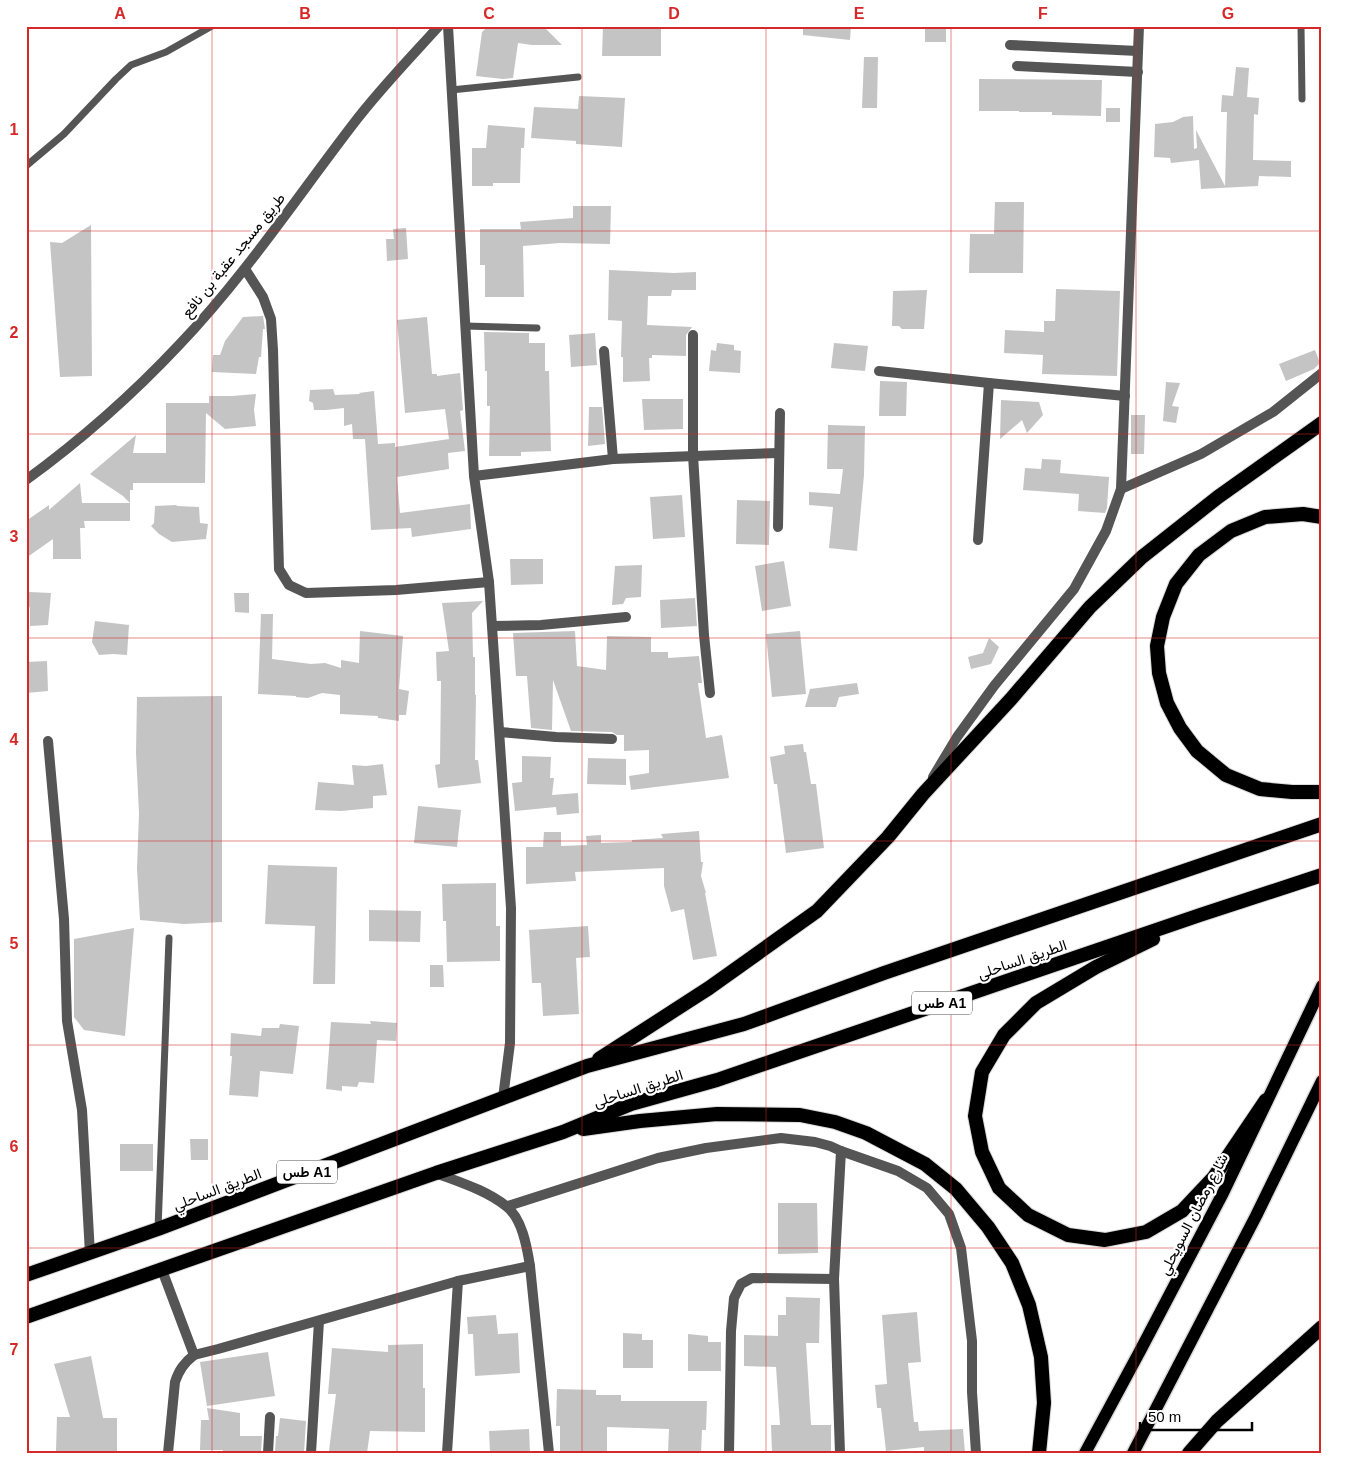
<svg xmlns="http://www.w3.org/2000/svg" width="1348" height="1479" viewBox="0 0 1348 1479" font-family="Helvetica,Vazirmatn,sans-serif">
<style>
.building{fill:#c4c4c4}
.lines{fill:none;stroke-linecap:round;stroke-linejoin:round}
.primary-casing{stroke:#dbdbdb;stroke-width:15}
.trunk-casing{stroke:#dbdbdb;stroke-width:16}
.service{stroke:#555;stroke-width:7}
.minor{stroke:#555;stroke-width:10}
.tertiary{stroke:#555;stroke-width:10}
.primary{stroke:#000;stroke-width:12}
.trunk{stroke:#000;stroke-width:14}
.grid{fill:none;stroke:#d62828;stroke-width:1;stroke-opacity:0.55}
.labels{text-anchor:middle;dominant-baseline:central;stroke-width:4.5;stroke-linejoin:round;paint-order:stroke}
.shield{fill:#fff;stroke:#4c4c4c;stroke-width:1}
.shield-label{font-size:14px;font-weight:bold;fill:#000}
.street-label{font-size:15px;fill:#000;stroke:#fff}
.neatline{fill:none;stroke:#d62828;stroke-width:2}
.grid-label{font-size:16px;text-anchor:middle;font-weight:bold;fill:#d62828}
</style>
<rect width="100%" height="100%" fill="#fff"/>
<g class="building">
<path d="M488,26H543L562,45H532L518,43L513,78L503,79L476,76L482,32Z"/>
<path d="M603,26H661V56H602Z"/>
<path d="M803,26H851L850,40L803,35Z"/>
<rect x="925" y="26" width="21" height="16"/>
<path d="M864,57H878L877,108H862Z"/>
<path d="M1236,67L1249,68L1247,97L1259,98L1258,115L1254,114L1253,160L1291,161V177L1259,176L1258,186L1201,189L1199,160L1171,163L1170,158L1154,157L1155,124L1173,122L1183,117L1193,116L1194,149L1197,148L1196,130L1225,186L1227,112H1221L1222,95L1233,96Z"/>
<path d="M979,79L1102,80L1101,116L1052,115V112H1019V111H979Z"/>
<path d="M579,96L625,98L622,147L576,144V141L531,138L534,107L578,109Z"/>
<rect x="1106" y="108" width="14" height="14"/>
<path d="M488,125L525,128L524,148H521L520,183H493V186H472V148H486Z"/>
<path d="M995,202H1024L1023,273H969L970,234H994Z"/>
<path d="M573,206H611L610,244L560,243L523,246L524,297H485V265H480V229H521L520,222L573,218Z"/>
<path d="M91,225L92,376L60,377L50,242L62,243Z"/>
<path d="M406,228L408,259L387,261L386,239H394L393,229Z"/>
<path d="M609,270L674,273L696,272V290H672L671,296H648L647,325L692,327L686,335V356L652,355V358H649L650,381L623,382V357H621L622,321L608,320Z"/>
<path d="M1056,289L1120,291L1117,376L1042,374L1043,355L1004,353L1005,330L1044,332V321H1055Z"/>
<path d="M927,290L924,329H902L899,326H892L893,291Z"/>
<path d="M263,316L265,329H263L261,357H259L256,374L212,372L213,355H220L225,341L243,317Z"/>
<path d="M427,317L432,374H437V376L460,373L463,410L460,411L465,451L448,453L449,469L397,477L400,513L470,504L471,529L412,537L411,528L371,530L365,439H353L352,424L344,426V408L326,410H314L313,403L309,401L310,390L333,389L335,395L360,394L359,393L374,391L378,444L395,443V447L449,439L445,409L405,413L397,320Z"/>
<path d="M484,332L529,333V343H545V371H549L551,451L521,452V456H489L490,406H487V371H485Z"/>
<path d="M595,333L597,365L571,367L569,335Z"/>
<path d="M717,343L734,345V350L741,351L740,373L709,371L711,350L716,351Z"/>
<path d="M834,343L868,346L865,371L831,368Z"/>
<path d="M1315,350L1320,363L1314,369L1286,381L1279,364Z"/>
<path d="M880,381L907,382L906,416H879Z"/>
<path d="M1166,382L1180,383L1172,406L1179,407L1176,423L1163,421Z"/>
<path d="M256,394L254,410L256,426L225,429L206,413L205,483H133V490H130V521H84L85,528H80L81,559H53V539L26,558V521L49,505V510L80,483L82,503H130L123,496L90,474L136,435L133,453H166V403H209V396H232Z"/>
<path d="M642,399H683V429L644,430Z"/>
<path d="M1001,400L1039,402L1043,415L1027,433L1022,420L1000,439Z"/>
<path d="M589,407H602L605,444L588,446Z"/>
<path d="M1131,415H1145L1144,454H1131Z"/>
<path d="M828,425L865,426L864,475L857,551L829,548L833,507L809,505V492L840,494L843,469H827Z"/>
<path d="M1042,459L1061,460L1060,473L1109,477L1107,508L1105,513L1078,511L1079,494L1023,490L1025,468L1041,469Z"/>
<path d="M682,495L685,537L653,539L650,497Z"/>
<path d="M737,500L770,501L769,545L736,544Z"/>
<path d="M176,505L177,506L199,507L200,523L208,524L206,539L172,542L159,534L151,526L154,523L155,506Z"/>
<path d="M510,559H543V584L511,585Z"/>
<path d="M784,561L791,606L762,611L755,566Z"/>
<path d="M642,565L641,597L626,598L623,604L612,605L615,566Z"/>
<path d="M29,592L51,593L48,625L30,626V608L27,604Z"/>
<path d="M234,593H249V613L235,612Z"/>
<path d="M695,598L697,626L661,628L660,600Z"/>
<path d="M483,601L472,613L473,657H475V695H476L475,760H478L481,783L438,788L435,765L440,764L441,681H437L436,652L449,651L442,603Z"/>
<path d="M261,614H273L272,659L311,664L325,663L341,668V660L359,663L360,631L403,636L399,689L409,691L406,715H399V721L378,718V716L340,714V695L322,693L308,698L296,697V696L258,694Z"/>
<path d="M95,621L129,625L127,655L113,654L99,655L92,642Z"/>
<path d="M575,631L577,666L606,670L607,636L651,637V652H668V658L699,656L702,683H698L706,738L722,735L729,778L631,790L629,776L649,773V750L624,751V735H617L612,732L571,731L553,680L552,730L531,728L527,676H516L513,633Z"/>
<path d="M800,631L806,694L772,697L766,634Z"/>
<path d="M989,638L999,647L991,664L971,669L968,657L983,653Z"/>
<path d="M47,661L48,691L26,693V662Z"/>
<path d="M857,683L859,694L839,697L836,707H805L810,689Z"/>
<path d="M222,696V922L184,924L140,920L137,869L139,813L136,753L137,697Z"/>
<path d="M803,744L804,752H806L811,784H816L824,848L786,853L777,784H774L770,757L785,754L784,746Z"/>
<path d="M522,756L551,757L550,778H554L552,795L578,793L579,813L557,815L556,807L515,811L512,783L522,782Z"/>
<path d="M588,758L626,759V785L587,784Z"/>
<path d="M383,764L387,795L373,796V808L341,811L315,810L318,782L354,785L352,765L366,766Z"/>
<path d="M418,806L461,810L457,847L414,843Z"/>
<path d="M699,831L701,862H703L701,876L706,893H705L717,956L693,960L684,909L671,912L664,886V868L575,872L576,881L526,884V847H543L544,832H561V846L587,845L586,836L601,835V843L632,842V840L663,838L661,834Z"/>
<path d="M268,865L337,867L335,984H313L315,926L265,924Z"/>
<path d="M496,883V926H500V961L447,962L446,921H443L442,884Z"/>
<path d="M369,910L421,911L420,942L369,941Z"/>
<path d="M588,926L590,957L576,958L579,1014L543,1016L541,983H532L529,930Z"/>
<path d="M134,928L125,1036L84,1030L74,1017V939Z"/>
<path d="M430,965H443L444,987H430Z"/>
<path d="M370,1021L397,1023L396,1041L377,1040L374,1083L359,1082L357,1087L342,1086V1091L326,1089L331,1022L371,1024Z"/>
<path d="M280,1024L299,1026L293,1074L260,1071L258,1097L229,1095L232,1056H230L231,1033L261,1036L262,1028H279Z"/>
<path d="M190,1139H208V1160H191Z"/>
<rect x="120" y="1144" width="33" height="27"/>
<path d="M778,1203H817L818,1253L778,1254Z"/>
<path d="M786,1297L820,1298L819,1343H806L811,1425H831V1453H772L771,1425H780L776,1367L744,1366V1335L778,1336V1315H786Z"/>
<path d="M917,1312L921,1362L908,1363L914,1422H918L919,1431L963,1429L965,1453H924V1447L886,1451L881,1408H877L875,1385L887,1384L882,1315Z"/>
<path d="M496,1315L498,1334L518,1333L520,1373L475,1376L473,1334H468L467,1317Z"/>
<path d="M623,1333L642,1334V1340H653V1368H623Z"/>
<path d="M688,1334L708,1336V1342H721V1371H688Z"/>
<path d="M423,1344V1388H425V1432L370,1431L367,1453H344L329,1451L336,1394H328L332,1348L388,1352V1345Z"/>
<path d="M268,1352L275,1396L207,1406L200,1362Z"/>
<path d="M91,1356L103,1418H117V1452L56,1451L57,1417H70L54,1364Z"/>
<path d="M557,1389L596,1390V1395H621V1401H707L706,1430H702L701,1453H668L669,1429L607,1427V1453H560V1426H556Z"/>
<path d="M207,1408L240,1413V1436H262L261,1453H223V1450H200L201,1420H209Z"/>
<path d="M280,1418L306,1421L304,1453L275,1451L276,1436H278Z"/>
<path d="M529,1429L530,1453H490L489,1431Z"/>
</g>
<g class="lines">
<g class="primary-casing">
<g id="primary">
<path d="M1085,1453L1140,1351L1223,1193L1322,986"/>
<path d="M1133,1453L1256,1216L1322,1081"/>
</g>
</g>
<g class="trunk-casing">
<g id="trunk">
<path d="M1322,517L1303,514L1265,517L1231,531L1199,555L1176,584L1163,617L1157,646L1159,673L1167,703L1180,728L1197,751L1226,775L1260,789L1292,792H1322"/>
<path d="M1153,939L1096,967L1036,1003L1004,1035L982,1072L975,1116L982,1152L999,1188L1028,1215L1068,1235L1105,1240L1146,1232L1182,1211L1214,1177L1266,1100"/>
<path d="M599,1059L709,988L817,911L888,837L923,794L1011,699L1090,607L1142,557L1218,497L1322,423"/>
<path d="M583,1129L640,1121L717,1114L800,1115L835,1122L866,1133L925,1164L956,1189L988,1227L1012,1263L1029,1305L1041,1357L1044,1403L1039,1453"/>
<path d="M26,1275L158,1229L587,1066L744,1024L884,973L1322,824"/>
<path d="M26,1317L436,1173L563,1132L631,1104L717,1080L1200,915L1322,875"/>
<path d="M1189,1453L1217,1421L1322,1327"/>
</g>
</g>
<g class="service">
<path d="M1301,26L1302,99"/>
<path d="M451,90L578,77"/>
<path d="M26,166L64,134L116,79L131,65L166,52L212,26"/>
<path d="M465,326L537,328"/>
<path d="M158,1229L169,938"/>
</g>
<g class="minor">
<path d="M448,26L474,476L489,582L511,908L510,1043L503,1098"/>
<path d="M1010,45L1138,51"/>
<path d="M1017,66L1138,72"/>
<path d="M245,269L263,297L271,319L273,350L279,569L289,585L306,593L396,590L489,582"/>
<path d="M693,335V455L704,635L710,693"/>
<path d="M604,351L613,459"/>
<path d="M879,371L989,383"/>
<path d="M474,476L613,459L779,453"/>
<path d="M1121,489L1201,454L1273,412L1322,373"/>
<path d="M778,527L780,413"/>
<path d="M978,540L989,383L1125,396"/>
<path d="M492,626L541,625L626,617"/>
<path d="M500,732L556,737L612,739"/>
<path d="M48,741L64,919L67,1021L82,1110L90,1254"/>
<path d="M933,777L957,737L994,686L1074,589L1106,531L1121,489L1139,26"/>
<path d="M841,1151L898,1171L927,1188L949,1214L961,1248L972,1341V1392L976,1453"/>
<path d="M436,1173C459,1182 486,1190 506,1206C522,1218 527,1247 530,1266L549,1453"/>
<path d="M508,1206L658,1158L706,1148L781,1138L815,1142L830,1146L841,1151L834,1279L840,1453"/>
<path d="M162,1270L194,1355C184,1363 179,1370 175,1382L168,1453"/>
<path d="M194,1355L218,1349L458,1281L530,1266"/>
<path d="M268,1453L270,1417"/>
<path d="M311,1453L319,1321"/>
<path d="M447,1453L458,1281"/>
<path d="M729,1453L731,1331L734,1298L741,1284L752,1278L834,1279"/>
</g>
<path class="tertiary" d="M26,480C81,440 133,394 179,345C244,277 297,197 354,123C380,89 410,58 439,26"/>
<use href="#primary" class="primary"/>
<use href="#trunk" class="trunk"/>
</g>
<path class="grid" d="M212,26V1453M397,26V1453M582,26V1453M766,26V1453M951,26V1453M1136,26V1453M26,231H1322M26,434H1322M26,638H1322M26,841H1322M26,1045H1322M26,1248H1322"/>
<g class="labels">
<g class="shield">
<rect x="912" y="991.5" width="60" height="23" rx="4"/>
<rect x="277" y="1160.5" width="60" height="23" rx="4"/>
</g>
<g class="shield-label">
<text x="942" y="1003">طس A1</text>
<text x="307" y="1172">طس A1</text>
</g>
<g class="street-label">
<text transform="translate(233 255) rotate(-51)">طريق مسجد عقبة بن نافع</text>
<text transform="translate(1022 959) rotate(-19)">الطريق الساحلى</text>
<text transform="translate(638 1088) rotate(-18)">الطريق الساحلى</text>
<text transform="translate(217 1189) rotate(-21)">الطريق الساحلي</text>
<text transform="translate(1193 1214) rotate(-63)">شارع رمضان السويحلي</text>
</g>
</g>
<rect width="1348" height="1479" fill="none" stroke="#ffffff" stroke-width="55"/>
<path d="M1140 1422v8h112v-8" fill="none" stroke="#000000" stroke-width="2.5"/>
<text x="1148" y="1422" font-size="15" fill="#000000" stroke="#ffffff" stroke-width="4" paint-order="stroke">50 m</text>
<rect x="28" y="28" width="1292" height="1424" class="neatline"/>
<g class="grid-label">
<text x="120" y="19">A</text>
<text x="305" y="19">B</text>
<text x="489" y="19">C</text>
<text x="674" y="19">D</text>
<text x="859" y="19">E</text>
<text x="1043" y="19">F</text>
<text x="1228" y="19">G</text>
<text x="14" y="135">1</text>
<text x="14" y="338">2</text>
<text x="14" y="542">3</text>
<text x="14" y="745">4</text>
<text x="14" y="949">5</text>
<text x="14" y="1152">6</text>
<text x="14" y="1355">7</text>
</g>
</svg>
